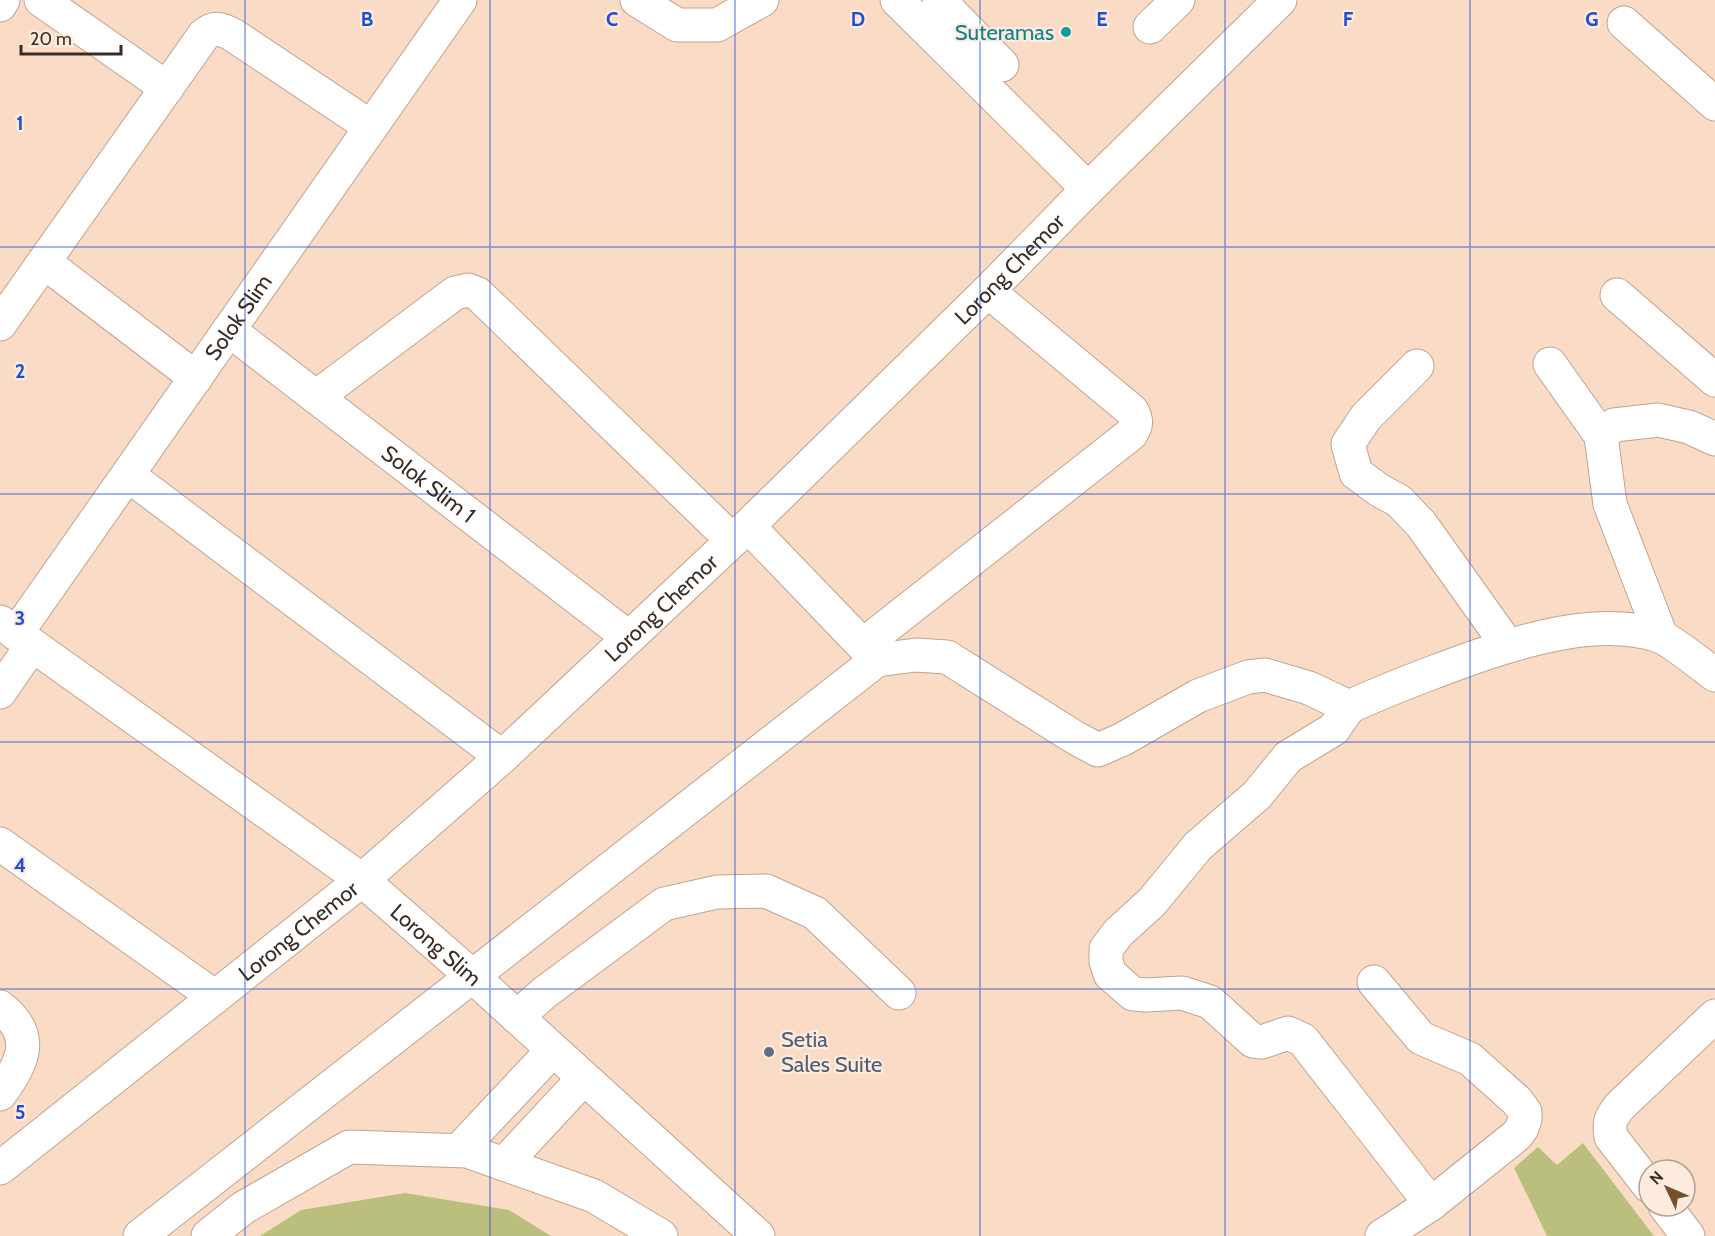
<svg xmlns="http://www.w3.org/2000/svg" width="1715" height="1236" viewBox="0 0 1715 1236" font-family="Cabin,sans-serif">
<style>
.green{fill:#bbbf7d}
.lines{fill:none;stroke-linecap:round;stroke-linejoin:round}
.minor-casing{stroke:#c0a38f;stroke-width:35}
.minor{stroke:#fff;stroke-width:33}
.grid{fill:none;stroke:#1d4ed8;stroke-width:1.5;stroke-opacity:0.55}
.culture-dot{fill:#0f9aa8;stroke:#feebde;stroke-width:2}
.service-dot{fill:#5c6f8a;stroke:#feebde;stroke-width:2}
.labels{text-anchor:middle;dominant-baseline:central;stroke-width:4.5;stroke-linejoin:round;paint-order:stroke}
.culture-label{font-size:22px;fill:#0d838f;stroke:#feebde;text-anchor:end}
.street-label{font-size:22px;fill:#382c24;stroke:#feebde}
.service-label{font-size:22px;fill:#4e5e75;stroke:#feebde;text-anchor:start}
.grid-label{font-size:20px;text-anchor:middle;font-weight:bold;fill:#1d4ed8;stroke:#feebde;stroke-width:4.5;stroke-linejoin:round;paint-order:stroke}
</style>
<rect width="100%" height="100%" fill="#fadcc6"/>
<g class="green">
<path d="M1583,1143L1654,1236H1547L1514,1168L1538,1147L1557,1165Z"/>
<path d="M405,1193L509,1210L551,1236H260L301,1210Z"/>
</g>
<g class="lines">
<g class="minor-casing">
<g id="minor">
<path d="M41,0L167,88"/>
<path d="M637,0L677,25H717L762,0"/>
<path d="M897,0L1088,189"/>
<path d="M939,0L1002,65"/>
<path d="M0,5L3,0"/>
<path d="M1624,23L1715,104"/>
<path d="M1150,27L1178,0"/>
<path d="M44,262L196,378"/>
<path d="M1617,295L1715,380"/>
<path d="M0,324L204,35C214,26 222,29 233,35L371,127"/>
<path id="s1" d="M229,330L628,637"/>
<path d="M1550,364L1601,436L1610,504L1661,636"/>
<path d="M1417,366L1366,417L1348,444L1356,473L1379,490L1399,501L1421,524L1508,646"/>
<path d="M316,397L455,293L468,290L478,294L732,540"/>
<path d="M1601,436L1614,425L1658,420L1689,427L1715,439"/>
<path d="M128,475L502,757"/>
<path d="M748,526L877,660"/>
<path id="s2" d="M0,622L362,880L472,976L758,1236"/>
<path id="s3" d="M16,634L460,0"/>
<path d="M863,645L1131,434C1137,425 1137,420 1132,411L988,291"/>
<path d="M0,692L32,645"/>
<path d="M1349,707L1334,729L1288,757L1257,795L1198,846L1152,902L1118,933L1106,949V961L1110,974L1133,994L1146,995L1182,993L1210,1002L1253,1041L1262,1042L1288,1033L1303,1040L1431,1204"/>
<path d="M0,844L215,997"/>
<path d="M1374,982L1421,1038L1470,1059L1517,1101L1525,1112V1119L1522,1128L1517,1135L1431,1204L1382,1236"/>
<path d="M0,1007C36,1035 24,1062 0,1094"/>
<path d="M517,1017L544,993L664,904L717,892L766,891L815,913L899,993"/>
<path d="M459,1150L553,1050"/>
<path d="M504,1164L584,1078"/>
<path id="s4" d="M0,1168L362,880L502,757L748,526L988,291L1088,189L1280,0"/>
<path d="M1649,1186L1611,1137C1608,1123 1611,1117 1620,1106L1715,1016"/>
<path d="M1665,1206L1688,1236"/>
<path d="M140,1236L877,660L916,655L947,657L1074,737L1098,750L1123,739L1198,696L1248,677L1265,675L1309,688L1349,707C1377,694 1405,683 1434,672C1498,648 1591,613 1659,636C1671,640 1703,666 1715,675"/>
<path d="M208,1236L243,1208L349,1147L467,1151L594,1196L661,1236"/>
</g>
</g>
<use href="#minor" class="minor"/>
</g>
<path class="grid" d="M245,0V1236M490,0V1236M735,0V1236M980,0V1236M1225,0V1236M1470,0V1236M0,247H1715M0,494H1715M0,742H1715M0,989H1715"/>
<circle class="culture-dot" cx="1066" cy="32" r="6"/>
<circle class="service-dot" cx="769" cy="1052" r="6"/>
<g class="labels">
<g class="culture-label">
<text x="1054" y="32">Suteramas</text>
</g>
<g class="street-label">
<text stroke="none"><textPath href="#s4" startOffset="1353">Lorong Chemor</textPath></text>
<text stroke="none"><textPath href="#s3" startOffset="387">Solok Slim</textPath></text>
<text stroke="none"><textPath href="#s1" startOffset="252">Solok Slim 1</textPath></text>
<text stroke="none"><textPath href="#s4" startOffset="867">Lorong Chemor</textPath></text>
<text stroke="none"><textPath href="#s4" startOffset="381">Lorong Chemor</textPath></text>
<text stroke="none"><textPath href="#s2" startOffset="543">Lorong Slim</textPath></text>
</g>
<g class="service-label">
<text x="781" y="1039">Setia<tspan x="781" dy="25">Sales Suite</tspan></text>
</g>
</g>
<g class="grid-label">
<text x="367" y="26">B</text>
<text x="612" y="26">C</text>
<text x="858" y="26">D</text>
<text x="1102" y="26">E</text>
<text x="1348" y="26">F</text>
<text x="1592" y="26">G</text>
<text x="20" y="130">1</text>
<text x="20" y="378">2</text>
<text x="20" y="625">3</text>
<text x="20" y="872">4</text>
<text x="20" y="1119">5</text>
</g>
<g transform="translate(1667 1188) rotate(314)"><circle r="28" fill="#feebde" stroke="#af9f94" stroke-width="1.5"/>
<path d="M0-4.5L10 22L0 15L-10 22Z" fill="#735029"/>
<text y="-9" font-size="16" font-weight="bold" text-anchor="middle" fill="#382c24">N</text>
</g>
<path d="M21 45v9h100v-9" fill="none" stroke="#382c24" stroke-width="3"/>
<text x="30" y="45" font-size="18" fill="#382c24" stroke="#feebde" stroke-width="4.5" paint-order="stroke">20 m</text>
</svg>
